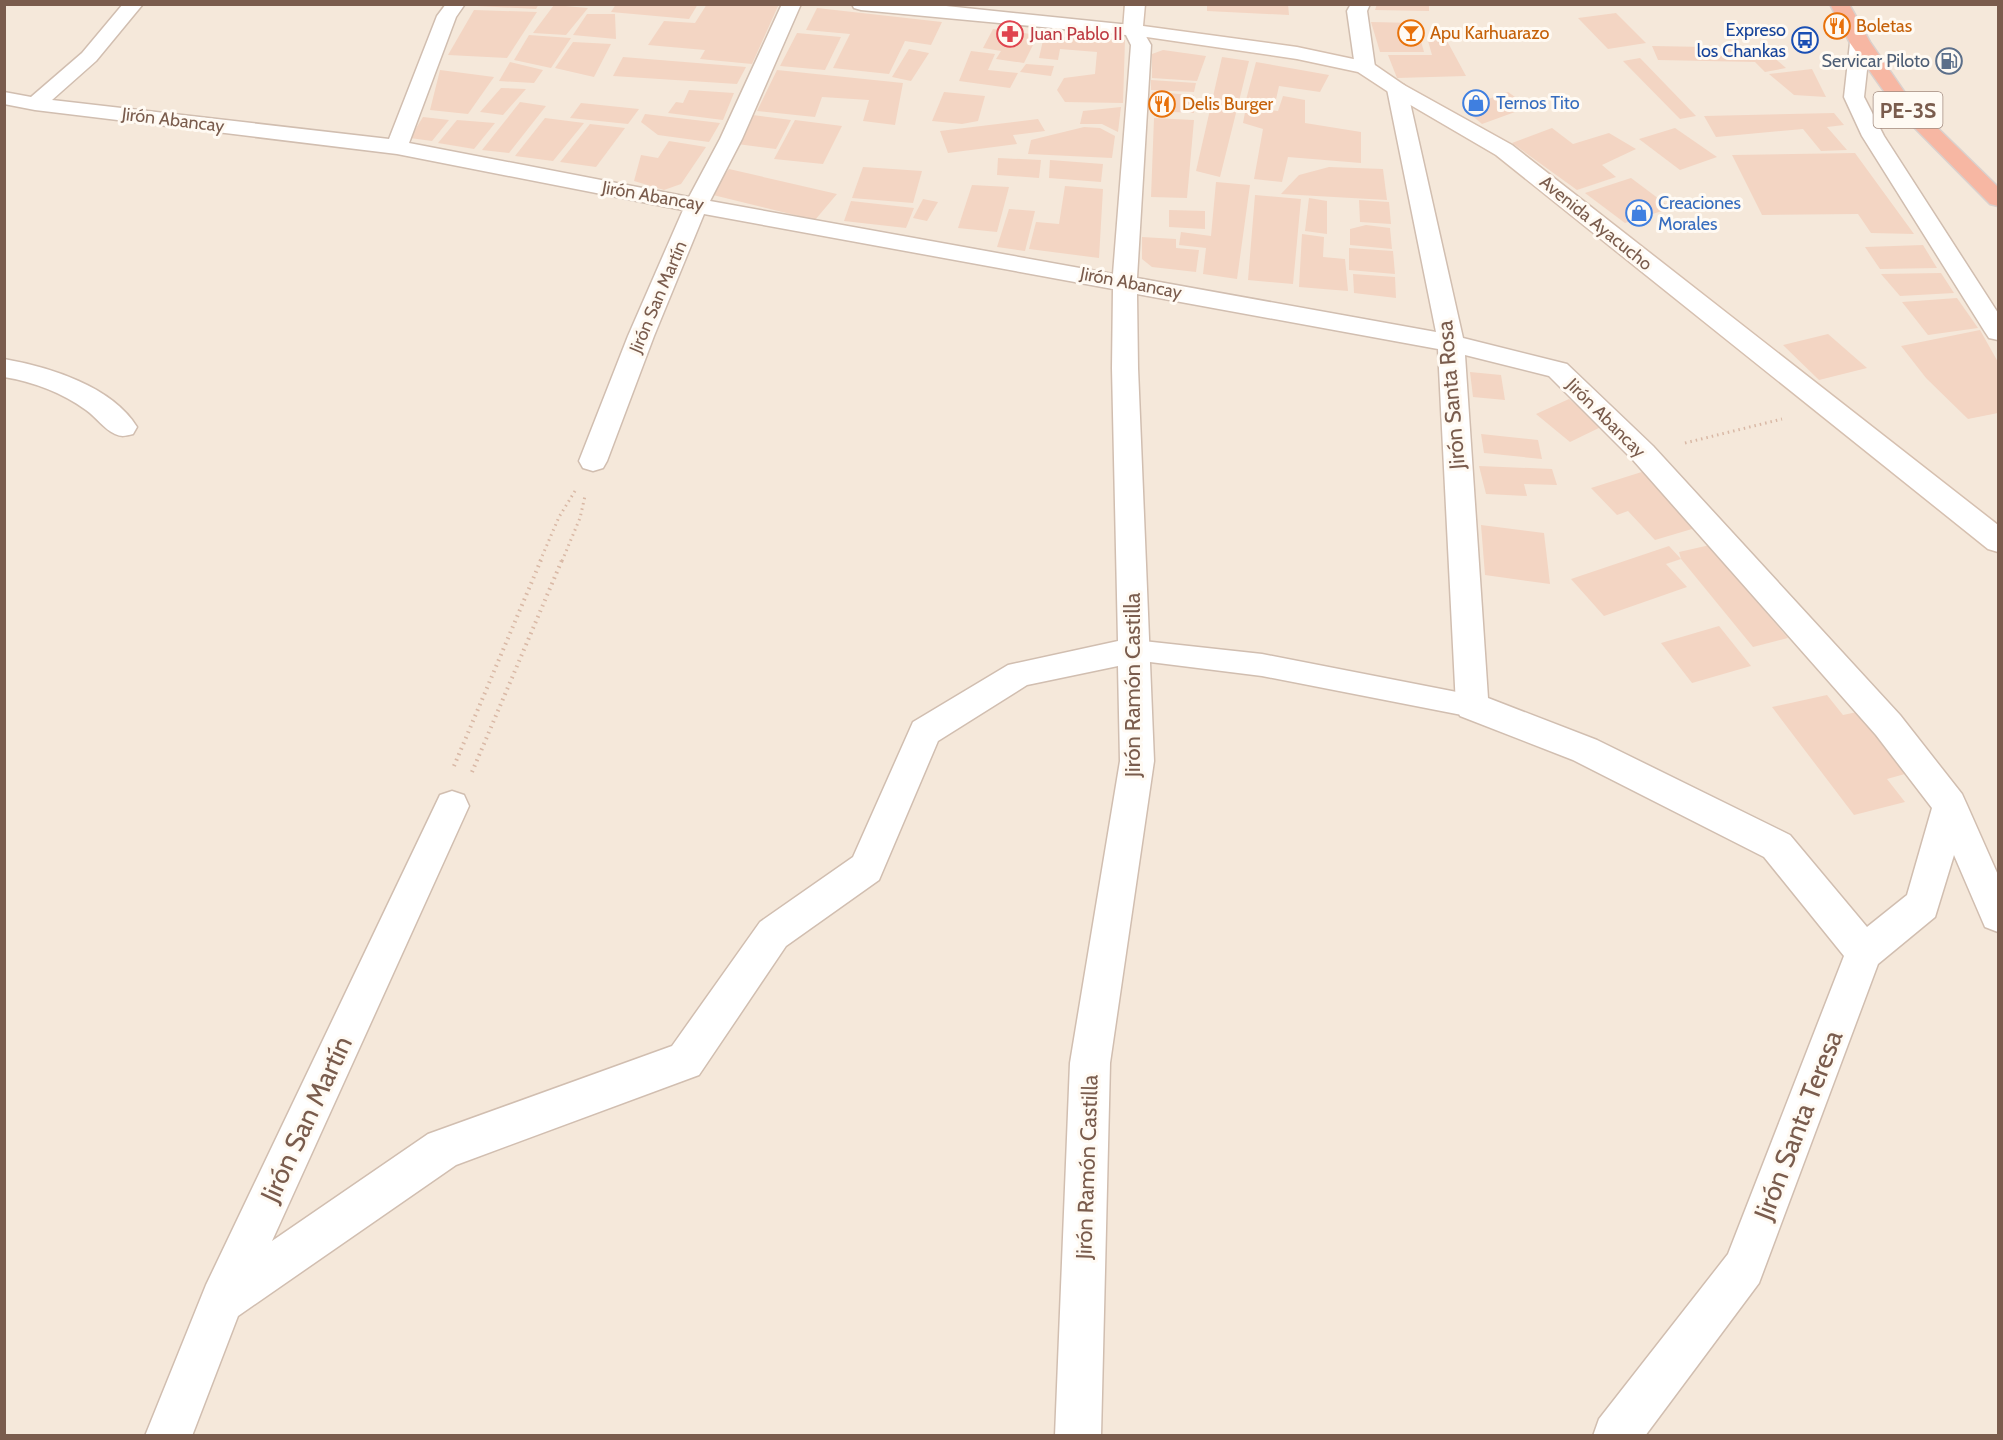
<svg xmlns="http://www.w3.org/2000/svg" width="2003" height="1440" viewBox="0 0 2003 1440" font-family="Cabin,sans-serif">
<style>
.residential{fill:#f5e8da}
.building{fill:#f3d5c3}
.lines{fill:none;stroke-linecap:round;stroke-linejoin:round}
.lane-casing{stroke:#d1beb0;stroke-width:3}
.street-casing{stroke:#d1beb0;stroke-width:3}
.secondary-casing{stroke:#d6c0b0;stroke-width:3}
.highway-casing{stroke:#dad1cd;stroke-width:3}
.path-far1{stroke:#d9b8a5;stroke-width:3;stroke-dasharray:1.5 4;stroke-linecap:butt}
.path{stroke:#d9b8a5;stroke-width:4;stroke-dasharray:1.5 4.5;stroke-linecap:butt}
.lane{fill:#fff;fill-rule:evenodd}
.street{fill:#fff;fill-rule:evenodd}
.secondary{fill:#fff;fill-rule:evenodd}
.highway{fill:#f7b7a3;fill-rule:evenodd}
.labels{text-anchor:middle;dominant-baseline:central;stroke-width:6;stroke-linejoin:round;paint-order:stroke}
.far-food-label{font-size:18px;fill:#c56008;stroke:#fffaf3;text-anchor:start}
.far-transit-label{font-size:18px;fill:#164399;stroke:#fffaf3;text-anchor:end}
.far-health-label{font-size:18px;fill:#be3a42;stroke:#fffaf3;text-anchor:start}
.far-service-label{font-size:18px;fill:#4e5e75;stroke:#fffaf3;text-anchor:end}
.far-shop-label{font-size:18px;fill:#366cbe;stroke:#fffaf3;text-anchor:start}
.far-street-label{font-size:18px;fill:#7a5c4d;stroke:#fffaf3}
.shield{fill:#fffaf3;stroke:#a28b7f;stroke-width:1.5}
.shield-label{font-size:21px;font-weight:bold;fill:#7a5c4d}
.street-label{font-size:22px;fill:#7a5c4d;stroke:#fffaf3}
.near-street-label{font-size:27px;fill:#7a5c4d;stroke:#fffaf3}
</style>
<rect width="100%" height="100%" fill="#fdf6ec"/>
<rect class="residential" x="5" y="5" width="1993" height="1430"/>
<g class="building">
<path d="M477,4H539L536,9L477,6Z"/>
<path d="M616,4H698L689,19L611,12Z"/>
<path d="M707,4H779L752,64L700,59L705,50L648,45L664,21L695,23Z"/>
<path d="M1207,4H1288L1289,15L1207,11Z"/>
<path d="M1377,4H1429V11L1375,10Z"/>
<path d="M554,5L588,8L566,35L533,33Z"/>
<path d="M817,8L942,22L931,45L905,41L889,74L833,68L850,34L806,30Z"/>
<path d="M474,10L537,12L507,58L448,55Z"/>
<path d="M1616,13L1646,43L1608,49L1578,18Z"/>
<path d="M587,14H615L616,39L573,35Z"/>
<path d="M1371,22L1416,23L1424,52H1380Z"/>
<path d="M993,29L1038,35L1024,63L996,59L1001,51L983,48Z"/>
<path d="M797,33L841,37L825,70L780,66Z"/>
<path d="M529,35L571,38L551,68L514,60Z"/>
<path d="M1044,36L1125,40L1123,103L1065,102L1057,90L1064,78L1095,74L1097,52L1060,49L1058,60L1039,58Z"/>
<path d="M1446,39L1466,76L1397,78L1388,55H1432L1428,41Z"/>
<path d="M573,42L611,44L594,77L555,68Z"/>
<path d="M1652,46L1763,48L1786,68L1765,72L1755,62L1658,60Z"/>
<path d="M909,49L929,53L911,81L892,77Z"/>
<path d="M1163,50L1206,56L1197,81L1152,78V54Z"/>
<path d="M971,51L995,54L988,70L1018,73L1010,88L959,81Z"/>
<path d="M623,57L746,67L737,84L613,76Z"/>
<path d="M1222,57L1249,61L1220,177L1196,171Z"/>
<path d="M1640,58L1696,116L1680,119L1623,61Z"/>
<path d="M510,62L543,70L534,83L499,81Z"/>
<path d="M1256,62L1329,75L1320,92L1279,86L1275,104L1246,100Z"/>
<path d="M1026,64L1054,66L1051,76L1020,72Z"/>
<path d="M1812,69L1826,97L1794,95L1769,74Z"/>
<path d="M440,70L494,77L468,114L430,110Z"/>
<path d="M777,70L903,83L895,125L863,121L869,100L822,97L815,117L757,111Z"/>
<path d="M1151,80L1196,83L1194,92L1151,90Z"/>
<path d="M501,88L526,89L503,115L480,112Z"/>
<path d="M689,90L734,93L723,120L668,113L676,102L683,103Z"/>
<path d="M944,92L985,96L978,121L962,124L932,121Z"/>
<path d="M1152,92L1194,95V113L1151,111Z"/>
<path d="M1508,92L1529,107L1482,124L1463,108Z"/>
<path d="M1283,96L1305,100V123L1361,132V163L1288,157L1282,182L1254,179L1263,129L1243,123L1246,107L1278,111Z"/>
<path d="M520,102L546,106L509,153L482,150Z"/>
<path d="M581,103L639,109L628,124L570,118Z"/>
<path d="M1121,107L1118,132L1102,124H1080L1083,111Z"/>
<path d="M1834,113L1844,125L1827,127L1847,150L1821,151L1803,129L1716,137L1704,116Z"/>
<path d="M645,114L720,123L709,142L658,135L641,122Z"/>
<path d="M753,115L791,120L776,149L737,144Z"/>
<path d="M423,117L449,120L432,141L410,138Z"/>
<path d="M545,118L584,123L553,161L515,156Z"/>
<path d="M1154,118L1194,120L1187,198L1151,197Z"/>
<path d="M1038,119L1045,131L1013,135L1017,144L948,153L940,131Z"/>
<path d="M457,120L495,123L474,149L438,143Z"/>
<path d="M795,120L842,126L823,164L774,159Z"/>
<path d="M590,124L625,128L596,167L560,162Z"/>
<path d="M1084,127L1100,128L1115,136L1112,158L1028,154L1031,140Z"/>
<path d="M1552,128L1573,144L1609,133L1636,149L1602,165L1616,177L1577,190L1512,143Z"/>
<path d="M1675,128L1717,157L1680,170L1639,139Z"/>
<path d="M669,141L706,147L681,184L664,190L634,181L641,155L658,158Z"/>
<path d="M1855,153L1914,234L1871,233L1858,214L1762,215L1732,155Z"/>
<path d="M998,158L1041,160L1039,178L997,175Z"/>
<path d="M1050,160L1103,164L1101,182L1049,178Z"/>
<path d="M863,167L922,171L913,203L852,198Z"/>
<path d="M1329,167L1383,169L1387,200L1281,194L1299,175Z"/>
<path d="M729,169L837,194L815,220L709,194Z"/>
<path d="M1631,178L1671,208L1625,223L1585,193Z"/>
<path d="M1216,182L1250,185L1237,279L1203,274L1206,248L1179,245L1181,232L1211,236Z"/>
<path d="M972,185L1009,187L997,232L958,228Z"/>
<path d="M1065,186L1103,189L1099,258L1029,249L1036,222L1059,224Z"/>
<path d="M1255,195L1301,199L1293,284L1248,280Z"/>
<path d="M1309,198L1327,201V234L1305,231Z"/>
<path d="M923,199L938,202L927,221L913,218Z"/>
<path d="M1359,200L1389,202L1391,224L1360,222Z"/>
<path d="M851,201L914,208L906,228L844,221Z"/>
<path d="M1009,209L1035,211L1025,251L997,247Z"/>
<path d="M1169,210L1205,211V229L1169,227Z"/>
<path d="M1366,225L1390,228L1392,249L1350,245V229Z"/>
<path d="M1302,234L1324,237L1323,257L1345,259L1348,291L1299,287Z"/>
<path d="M1142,237L1176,239V248L1199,250L1196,272L1152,267L1142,259Z"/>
<path d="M1923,245L1937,268L1880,269L1865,247Z"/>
<path d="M1349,248L1393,251L1395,274L1349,270Z"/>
<path d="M1941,273L1954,293L1900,296L1881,274Z"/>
<path d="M1353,274L1395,277L1396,298L1354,293Z"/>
<path d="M1957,298L1978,328L1928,335L1902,302Z"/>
<path d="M1980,330L1998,362V413L1968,419L1926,378L1901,346Z"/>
<path d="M1828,334L1867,368L1819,380L1783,345Z"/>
<path d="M1470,372L1501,375L1505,400L1473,397Z"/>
<path d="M1569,399L1603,426L1570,442L1536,414Z"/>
<path d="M1481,434L1538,440L1542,459L1484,453Z"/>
<path d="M1479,466L1552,469L1557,485L1524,484L1527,496L1486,494Z"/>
<path d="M1648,470L1702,526L1655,540L1628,511L1617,515L1591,488Z"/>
<path d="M1481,525L1544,533L1550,584L1485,575Z"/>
<path d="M1710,545L1751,595L1788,638L1753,647L1681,559L1679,552Z"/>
<path d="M1669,546L1681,559L1666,564L1687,587L1604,616L1571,579Z"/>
<path d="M1719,626L1751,666L1692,683L1661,643Z"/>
<path d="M1827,695L1843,715L1862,711L1912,772L1887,779L1905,802L1854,815L1772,707Z"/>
</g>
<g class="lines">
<g class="lane-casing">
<path id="lane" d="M1134,640L1262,654L1472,695L1481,698L1485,706L1481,714L1472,717L1262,676L1134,660L1125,657L1121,650L1125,643Z"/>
</g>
<g class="street-casing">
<g id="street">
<path d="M123,4H143L96,61L52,100L389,139L437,16L446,4H465L456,17L409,143L689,197L720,139L782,4H801L742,139L710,201L1113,274L1131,45L1126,35L861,10L854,8L852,4H927L1140,26L1151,45L1137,278L1436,332L1387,89L1390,85L1397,83L1404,85L1407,89L1463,338L1567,364L1653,446L1900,715L1962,794L1967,805L1998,875V932L1985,927L1954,855L1935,917L1878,964L1759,1283L1645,1436H1593L1599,1419L1728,1254L1844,956L1764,857L1573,760L1460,716L1456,706L1438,349L1137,294L1138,368L1154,761L1110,1063L1101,1436H1055L1070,1063L1120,761L1118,666L1027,685L938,741L879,880L786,946L699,1075L456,1165L238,1316L192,1436H145L206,1285L440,795L452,791L464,795L469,806L272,1241L428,1134L672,1046L760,922L853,857L913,722L1008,665L1118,641L1112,368L1113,289L704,214L654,336L607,461L603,468L593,471L583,468L579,461L628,336L683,210L397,154L35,110L4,104V92L31,97L82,53ZM1465,355L1549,376L1633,460L1876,735L1932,808L1907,895L1867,927L1790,835L1597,740L1488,698Z"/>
<path d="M1351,4H1370L1367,11L1375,67L1372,71H1358L1355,67L1347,11Z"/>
<path d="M1860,37L1867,39L1870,43L1864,97L1884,136L1998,313V340L1989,338L1985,332L1862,136L1844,97L1850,43L1853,39Z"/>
<path d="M4,359C49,367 112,386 137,427L133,434C126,436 121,437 115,434C104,429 96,417 86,410C61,392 34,382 4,377Z"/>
</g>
</g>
<g class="secondary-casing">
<path id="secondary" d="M1125,4H1145L1143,26L1297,47L1372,63L1404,85L1512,145L1998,525V552L1988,549L1496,155L1390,93L1358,72L1297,59L1126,34L1123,30Z"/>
</g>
<g class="highway-casing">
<path id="highway" d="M1830,4H1849L1870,42L1912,103L1998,187V206L1990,204L1898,111L1850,43Z"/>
</g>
<g class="path-far1">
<path d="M1685,443L1782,419"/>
<path d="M540,561L559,517L575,491"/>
<path d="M562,561L580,518L585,496"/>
</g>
<g class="path">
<path d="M454,766L541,560"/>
<path d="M472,772L562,560"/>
</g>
<use href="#lane" class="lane"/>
<use href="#street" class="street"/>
<use href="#secondary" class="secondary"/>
<use href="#highway" class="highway"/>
</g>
<defs>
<g id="restaurant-ring" transform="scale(1.35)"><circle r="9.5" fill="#fffaf3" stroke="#e8710a" stroke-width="1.5"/><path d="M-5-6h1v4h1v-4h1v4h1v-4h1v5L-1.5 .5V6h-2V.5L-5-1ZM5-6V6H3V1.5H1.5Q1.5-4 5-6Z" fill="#e8710a"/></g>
<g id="bar-ring" transform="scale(1.35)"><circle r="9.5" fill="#fffaf3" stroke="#e8710a" stroke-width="1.5"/><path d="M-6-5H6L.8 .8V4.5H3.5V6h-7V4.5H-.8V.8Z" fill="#e8710a"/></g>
<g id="pharmacy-ring" transform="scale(1.35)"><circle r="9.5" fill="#fffaf3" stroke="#e0444e" stroke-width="1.5"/><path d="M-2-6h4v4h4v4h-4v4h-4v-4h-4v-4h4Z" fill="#e0444e"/></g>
<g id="bus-ring" transform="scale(1.35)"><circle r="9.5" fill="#fffaf3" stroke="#1a4fb4" stroke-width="1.5"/><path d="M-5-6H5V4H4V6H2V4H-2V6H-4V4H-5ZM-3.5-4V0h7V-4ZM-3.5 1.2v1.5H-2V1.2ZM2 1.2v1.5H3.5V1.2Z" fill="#1a4fb4"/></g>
<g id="fuel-ring" transform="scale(1.35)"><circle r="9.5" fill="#fffaf3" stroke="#5c6f8a" stroke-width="1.5"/><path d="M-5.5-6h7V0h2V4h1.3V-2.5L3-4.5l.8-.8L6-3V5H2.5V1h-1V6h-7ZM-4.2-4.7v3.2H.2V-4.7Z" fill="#5c6f8a"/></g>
<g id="shop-ring" transform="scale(1.35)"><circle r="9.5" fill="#fffaf3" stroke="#3f7fe0" stroke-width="1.5"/><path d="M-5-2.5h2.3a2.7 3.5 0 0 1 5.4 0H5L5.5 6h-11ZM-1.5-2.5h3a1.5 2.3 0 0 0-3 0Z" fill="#3f7fe0"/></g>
</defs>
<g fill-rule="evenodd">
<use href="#restaurant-ring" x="1837" y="26"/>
<use href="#bar-ring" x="1411" y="33"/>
<use href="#pharmacy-ring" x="1010" y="34"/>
<use href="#bus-ring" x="1805" y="40"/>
<use href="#fuel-ring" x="1949" y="61"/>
<use href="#shop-ring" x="1476" y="103"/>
<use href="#restaurant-ring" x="1162" y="104"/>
<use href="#shop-ring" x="1639" y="213"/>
</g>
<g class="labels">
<g class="far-food-label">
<text x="1856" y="26">Boletas</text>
<text x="1430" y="33">Apu Karhuarazo</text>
<text x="1182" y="104">Delis Burger</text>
</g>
<g class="far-transit-label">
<text x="1786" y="30">Expreso<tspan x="1786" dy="21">los Chankas</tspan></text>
</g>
<g class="far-health-label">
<text x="1030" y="34">Juan Pablo II</text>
</g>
<g class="far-service-label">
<text x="1930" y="61">Servicar Piloto</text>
</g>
<g class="far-shop-label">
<text x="1496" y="103">Ternos Tito</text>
<text x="1658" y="203">Creaciones<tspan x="1658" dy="21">Morales</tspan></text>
</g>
<g class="far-street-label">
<text transform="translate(173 120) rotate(7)">Jirón Abancay</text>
<text transform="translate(653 196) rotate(10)">Jirón Abancay</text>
<text transform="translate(1596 223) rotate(39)">Avenida Ayacucho</text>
<text transform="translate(1131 283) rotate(11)">Jirón Abancay</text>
<text transform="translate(658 297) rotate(-67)">Jirón San Martín</text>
<text transform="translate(1606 418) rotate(45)">Jirón Abancay</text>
</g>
<rect class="shield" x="1873.5" y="92" width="69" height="36" rx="4.5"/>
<g class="shield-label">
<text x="1908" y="110">PE-3S</text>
</g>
<g class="street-label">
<text transform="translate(1451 395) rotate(-95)">Jirón Santa Rosa</text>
<text transform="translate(1132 685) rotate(-90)">Jirón Ramón Castilla</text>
<text transform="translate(1087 1167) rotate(-88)">Jirón Ramón Castilla</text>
</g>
<g class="near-street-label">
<text transform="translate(306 1119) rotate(-65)">Jirón San Martín</text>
<text transform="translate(1798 1125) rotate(-69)">Jirón Santa Teresa</text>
</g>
</g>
<rect width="2003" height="1440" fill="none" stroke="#7a5c4d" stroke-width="12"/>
</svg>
